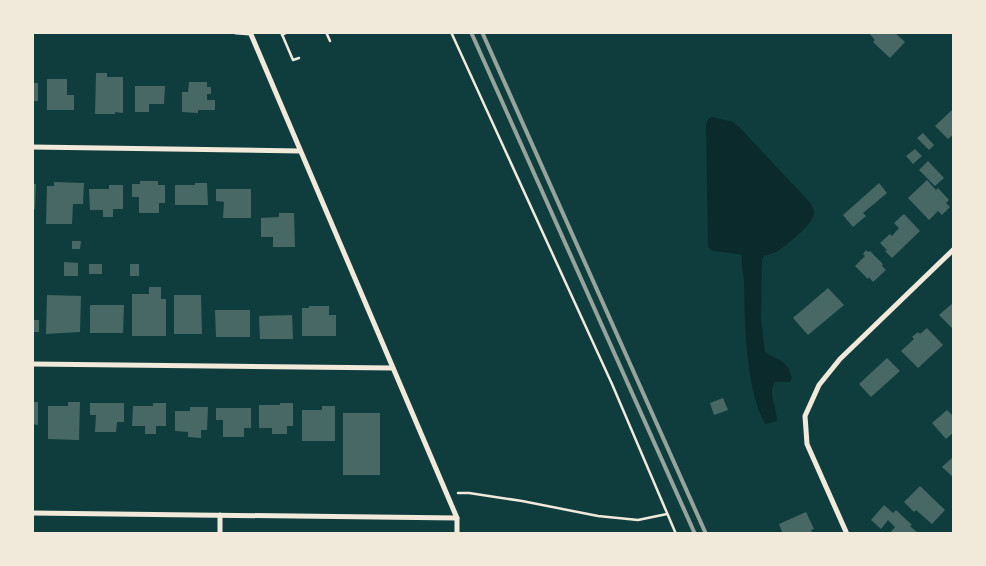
<svg xmlns="http://www.w3.org/2000/svg" width="986" height="566" viewBox="0 0 986 566" font-family="Barlow,sans-serif">
<style>
.water{fill:#0a2a2b}
.building{fill:#486865}
.lines{fill:none;stroke-linecap:round;stroke-linejoin:round}
.path{stroke:#f1e9da;stroke-width:2.5}
.minor{stroke:#f1e9da;stroke-width:5}
.rail{stroke:#97a49c;stroke-width:4}
</style>
<rect width="100%" height="100%" fill="#0f3d3e"/>
<path class="water" d="M712,117L733,122L739,127L803,195C807,199 813,205 814,211C816,223 787,244 778,251C773,254 768,254 763,257L762,261L761,318L765,352C772,358 782,359 787,366C790,370 789,373 792,377L790,382H775C767,392 777,408 777,421L765,424C745,387 745,323 744,281C743,273 741,266 742,258L741,255L738,254L713,251L708,247L706,125L708,119Z"/>
<g class="building">
<path d="M868,32H894L905,42L890,58L873,42L875,40Z"/>
<path d="M96,73H107V77H123V113L115,112V114H95Z"/>
<path d="M47,79H67V95H74V110H47Z"/>
<path d="M189,82H207V87H211V94H207V100H215V110H198V113L182,112V92H188Z"/>
<rect x="32" y="83" width="6" height="18"/>
<path d="M135,86H165L164,104H149V112H135Z"/>
<path d="M952,110L954,111V134L948,139L935,126Z"/>
<path d="M923,133L934,145L929,150L917,138Z"/>
<path d="M915,149L922,156L913,164L906,156Z"/>
<path d="M928,161L944,178L935,186L919,170Z"/>
<path d="M927,180L936,190L938,188L949,200L946,203L950,207L942,215L938,211L929,220L908,198Z"/>
<path d="M140,181H158V185H165V203H159V213H139V197H132V184H140Z"/>
<path d="M54,182L84,183L83,204H73L72,224H46L47,186H54Z"/>
<path d="M195,183H207L208,205H175V185H195Z"/>
<path d="M879,183L887,193L863,213L866,216L853,227L843,215Z"/>
<path d="M32,184H36L35,209H32Z"/>
<path d="M109,185H123V209H113V217H103V210H90L89,189H109Z"/>
<path d="M216,189H251V218H223L224,202L216,201Z"/>
<path d="M279,213H294L295,247H273V237H261V218L279,217Z"/>
<path d="M904,214L920,231L892,258L885,251L887,250L880,243L890,234L892,236L899,228L894,223Z"/>
<path d="M72,241H81L80,249H72Z"/>
<path d="M866,250L868,252L870,251L883,264L882,266L886,270L873,282L869,277L868,279L855,266L865,256L863,254Z"/>
<path d="M64,262L78,263V276H64Z"/>
<rect x="89" y="264" width="13" height="10"/>
<rect x="130" y="264" width="9" height="12"/>
<path d="M149,287H161V299H166V336H132V294H149Z"/>
<path d="M828,288L844,305L808,335L793,318Z"/>
<path d="M47,295L81,296L80,332L46,334Z"/>
<path d="M174,295H201L202,334H174Z"/>
<path d="M954,302V330L939,315Z"/>
<path d="M90,305H124L123,333H90Z"/>
<path d="M309,306H329V315H336V336H302V308H309Z"/>
<path d="M215,310H250V337H216Z"/>
<path d="M292,315L293,339H260L259,316Z"/>
<rect x="32" y="320" width="7" height="12"/>
<path d="M927,328L943,345L918,368L901,351L914,339L912,337L918,332L920,334Z"/>
<path d="M887,358L900,371L871,397L859,384Z"/>
<path d="M723,398L728,410L714,415L710,403Z"/>
<path d="M32,402H38V425L32,424Z"/>
<path d="M68,402H80L79,440L48,439V406H68Z"/>
<path d="M90,403H124V422H117L116,432H95L96,415H90Z"/>
<path d="M153,403H166V426H156V434H145V426H132L133,406H153Z"/>
<path d="M280,403H293V426H287V434H272V428H259V405H280Z"/>
<path d="M322,406H335V441H302V410H322Z"/>
<path d="M190,407H208L207,430H201V438L188,437V432L175,431V411H190Z"/>
<path d="M216,408H251V428H244V437H223V420H216Z"/>
<path d="M947,410L954,417V432L946,439L932,423Z"/>
<rect x="343" y="413" width="37" height="62"/>
<path d="M954,456V478L942,467Z"/>
<path d="M920,486L945,510L932,524L916,510L914,512L904,502Z"/>
<path d="M884,505L893,513L896,510L912,525L910,526L919,534H889L895,527L888,520L881,529L871,520Z"/>
<path d="M806,512L814,529L811,530L813,534H783L779,524Z"/>
</g>
<g class="lines">
<g class="path">
<path d="M281,32L293,60L299,58"/>
<path d="M326,32L330,41"/>
<path d="M451,32L612,384L676,534"/>
<path d="M282,35L288,32"/>
<path d="M458,493H469L522,501L598,516L638,520L667,514"/>
</g>
<g class="minor">
<path d="M236,32L250,33"/>
<path d="M250,32L457,518V534"/>
<path d="M32,147L300,151"/>
<path d="M32,364L393,368"/>
<path d="M32,513L457,518"/>
<path d="M220,534V515"/>
<path d="M847,534L807,444L805,416L819,385L840,359L954,249"/>
</g>
<g class="rail">
<path d="M471,32L695,534"/>
<path d="M482,32L706,534"/>
</g>
</g>
<rect width="986" height="566" fill="none" stroke="#f1e9da" stroke-width="68"/>
</svg>
